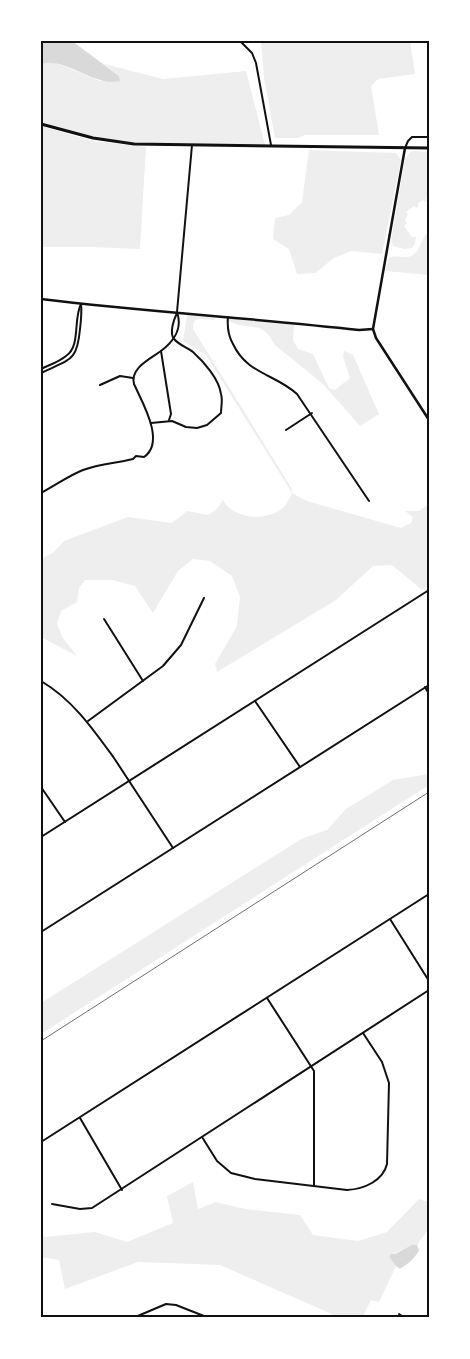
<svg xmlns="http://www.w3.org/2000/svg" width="470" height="1359" viewBox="0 0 470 1359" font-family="'Public Sans',sans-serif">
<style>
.green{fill:#eee}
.water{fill:#d9d9d9}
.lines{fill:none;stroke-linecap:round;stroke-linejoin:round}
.minor{stroke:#111;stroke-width:2}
.tertiary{stroke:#111;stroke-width:2.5}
.secondary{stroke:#111;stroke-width:3}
.rail{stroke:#707070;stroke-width:1}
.neatline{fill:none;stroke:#111;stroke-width:2}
</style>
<rect width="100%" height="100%" fill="#fff"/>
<g class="green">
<path d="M261,41H410L415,74L378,79L371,86L379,135H305L298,138H275L264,78Z"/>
<path d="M46,62H54L100,81L119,76L104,64L163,79L246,71L265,145H154L112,141L41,124V64Z"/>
<path d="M41,126L93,141L146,147L140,249L92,247H41Z"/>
<path d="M309,150L396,153L401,160L382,254L351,251L334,258L315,273L297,274L289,249L273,239L275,218L289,215L302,202Z"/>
<path d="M413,151L429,152V197L426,198L427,202L423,200L418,203V207L416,208L414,206L406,212L408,214L405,220L407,223L404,226L412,237H416L415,244L412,248L404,249L393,246L391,241L405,159L410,152Z"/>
<path d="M429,232V275L385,271L389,258C396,254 404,260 413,255C422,249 420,238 429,232Z"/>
<path d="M187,315L216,318L214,320L201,319L195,320L193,324V329L292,489V493L307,501L401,528L411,523L413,517L405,511H419L429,504V586L422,590L392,565L373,566L336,600L217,672L215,664L237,626L240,597L232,576L210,561L193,559L178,571L153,613L135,586L113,580H85L79,588L77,602L61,611L57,623L62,637L77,656L41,637V559L54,552L64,541L128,517L172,523L187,511L208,515L216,510L223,500C234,520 268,522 284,507C287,504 290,497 292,493L206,355L183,341Z"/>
<path d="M226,318L294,325L293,340L298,349L313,354L329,388L335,390L350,378L343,357L344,351L353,355L379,414L360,426L323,384L275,345L268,334L260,328L239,325L227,321Z"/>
<path d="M429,774V785L41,1034V1003L301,839L327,830L346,809L393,780Z"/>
<path d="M193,1182L198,1209L216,1202L245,1209L300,1215L313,1235L358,1241L387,1232L419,1199L429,1202V1228L417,1245C411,1245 392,1254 389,1257L396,1266L379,1302L371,1300L362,1318H341L220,1265L138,1262L65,1289L59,1260L41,1257V1233L45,1237L95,1232L127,1242L173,1223L167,1196Z"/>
</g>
<g class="water">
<path d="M41,41H72L119,76L120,81C93,87 65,56 41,64Z"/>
<path d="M412,1245H417L419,1250C415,1258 408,1264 400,1269L396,1266L389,1257L391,1254H395Z"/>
</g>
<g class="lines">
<g class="minor">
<path d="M240,41L252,53L256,63L271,145"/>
<path d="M405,148L408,141L412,137H429"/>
<path d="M228,317C227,327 228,335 233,344C247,374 275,374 297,394L369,501"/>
<path d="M41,369C49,365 59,362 66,356C81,346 73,319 81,304"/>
<path d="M41,373C70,359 77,362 80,329C81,320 82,313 81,304"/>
<path d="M100,385L120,376L133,378"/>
<path d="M169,420L171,414L161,351C174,341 183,329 177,312L192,145"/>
<path d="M151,423L172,421L186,427L197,428L207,425L221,413C221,406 223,400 221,394C219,379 204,362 193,352C188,348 179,345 174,339C169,333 174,319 177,313"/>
<path d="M286,430L312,413"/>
<path d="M41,493C56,485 68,476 83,470C99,464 117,463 133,459L136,456L144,457C166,442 142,402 134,384C130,368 150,359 161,351"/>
<path d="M104,619L143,681"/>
<path d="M41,681C73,700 93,729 114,758C134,788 153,818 173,848"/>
<path d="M425,687L429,694"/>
<path d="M255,701L300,767"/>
<path d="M88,721L163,666L181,645L204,598"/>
<path d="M41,787L65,822"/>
<path d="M41,837L429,590"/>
<path d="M390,919L429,981"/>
<path d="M41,932L429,685"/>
<path d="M267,998L314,1071V1186"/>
<path d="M80,1118L122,1190"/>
<path d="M202,1137L217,1161L231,1173L255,1179L347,1190C364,1189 383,1181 387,1164L389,1083L382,1062L363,1033"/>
<path d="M41,1142L429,894"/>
<path d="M52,1204L80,1209L92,1208L429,990"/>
<path d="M399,1314L405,1318"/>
<path d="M133,1318L166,1304L176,1305L209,1318"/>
</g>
<g class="tertiary">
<path d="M405,148L373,329L376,338L429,420"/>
<path d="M41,299C147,312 253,318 359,330L373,329"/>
</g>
<path class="secondary" d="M41,124L93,138L134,144L429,148"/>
<path class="rail" d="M41,1041L429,792"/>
</g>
<rect width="470" height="1359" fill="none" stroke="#ffffff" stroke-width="85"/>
<rect x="42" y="42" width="386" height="1274" class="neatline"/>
</svg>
